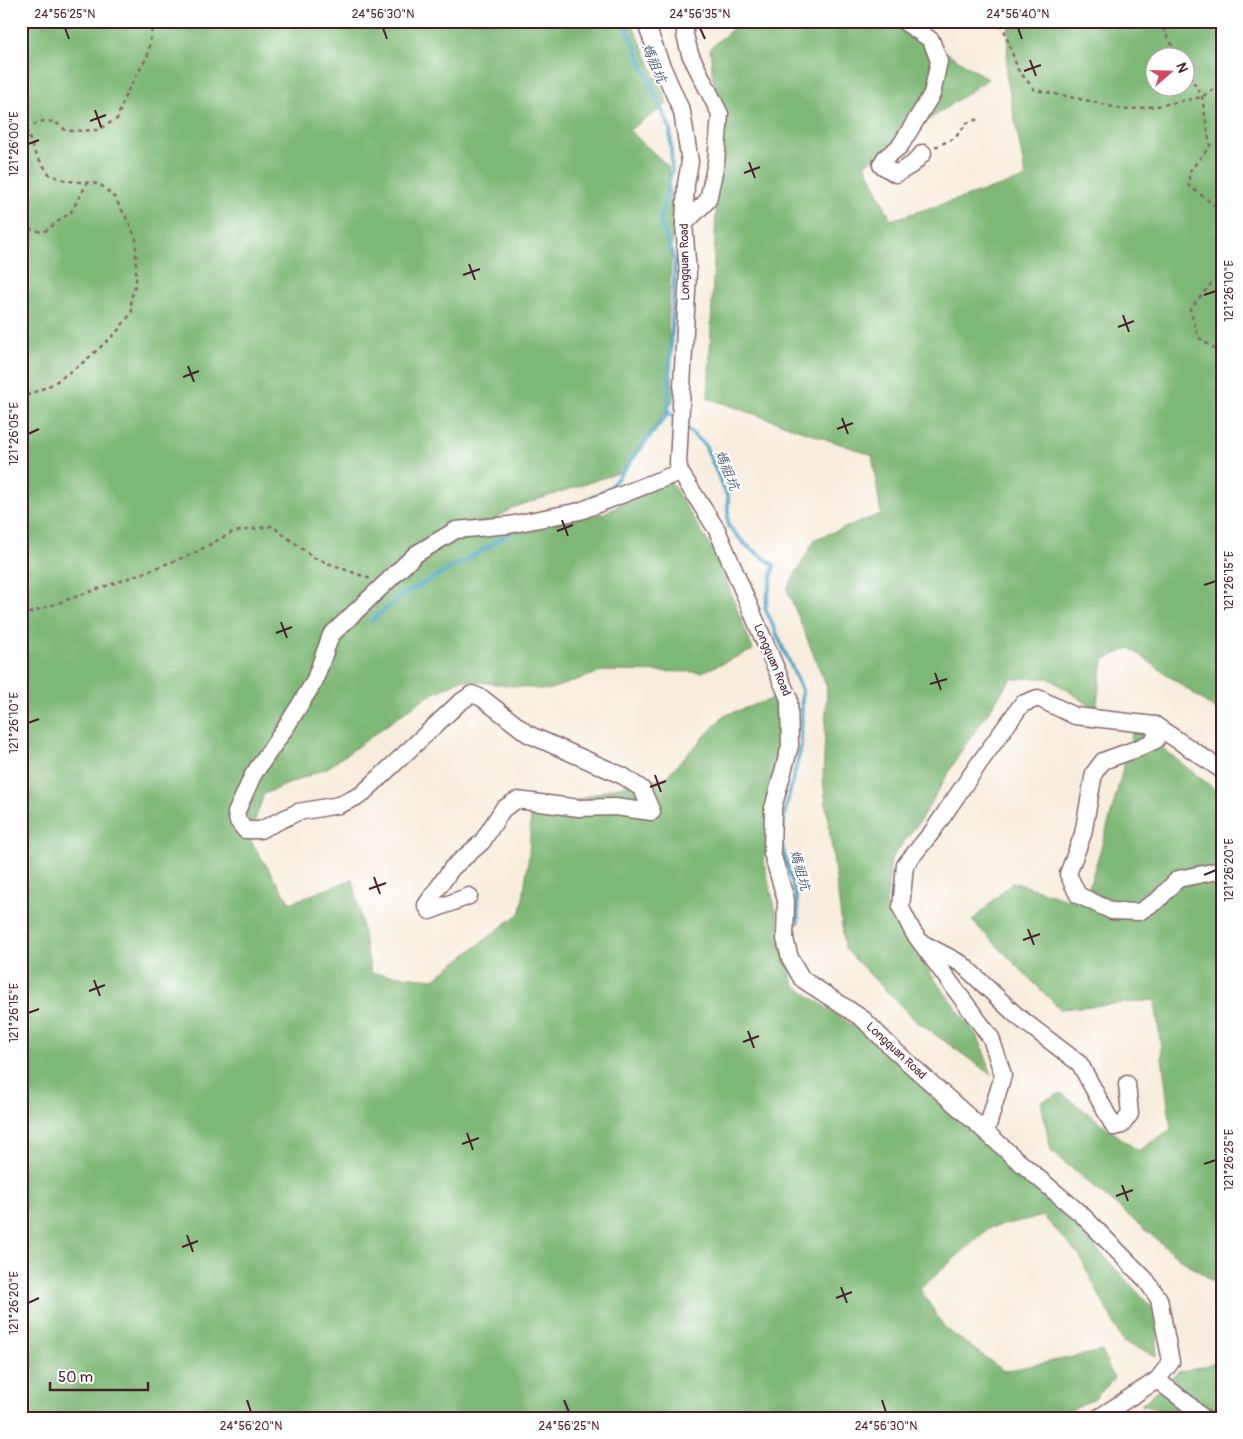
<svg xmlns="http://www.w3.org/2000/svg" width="1243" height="1439" viewBox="0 0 1243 1439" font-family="Pangolin,'LXGW WenKai TC',sans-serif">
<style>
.forest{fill:#7eb876;stroke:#646c50;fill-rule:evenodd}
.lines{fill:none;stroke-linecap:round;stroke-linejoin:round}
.stream{stroke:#4da7cb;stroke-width:4}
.minor-casing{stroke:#876769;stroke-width:19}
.path{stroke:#876769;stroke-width:2.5;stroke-dasharray:4 4;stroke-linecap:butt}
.minor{stroke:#fff;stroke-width:16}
.ticks{fill:none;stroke:#4a1f2b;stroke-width:2}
.labels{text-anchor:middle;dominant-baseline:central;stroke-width:4.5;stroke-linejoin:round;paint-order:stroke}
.street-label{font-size:12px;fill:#4a1f2b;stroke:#fff}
.water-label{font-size:14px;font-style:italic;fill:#4b5c73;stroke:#fff}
.neatline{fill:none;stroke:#4a1f2b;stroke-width:2}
.ticks-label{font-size:12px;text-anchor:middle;fill:#4a1f2b}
</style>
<rect width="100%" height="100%" fill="#fff"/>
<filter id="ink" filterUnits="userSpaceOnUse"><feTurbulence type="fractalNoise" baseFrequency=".02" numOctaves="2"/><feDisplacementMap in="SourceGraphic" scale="10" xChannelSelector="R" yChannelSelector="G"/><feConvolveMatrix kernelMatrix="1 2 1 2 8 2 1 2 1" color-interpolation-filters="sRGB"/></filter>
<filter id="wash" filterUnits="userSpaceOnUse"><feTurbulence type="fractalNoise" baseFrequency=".0096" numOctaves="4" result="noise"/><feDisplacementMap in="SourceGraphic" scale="20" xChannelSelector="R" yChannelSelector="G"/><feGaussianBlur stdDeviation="1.12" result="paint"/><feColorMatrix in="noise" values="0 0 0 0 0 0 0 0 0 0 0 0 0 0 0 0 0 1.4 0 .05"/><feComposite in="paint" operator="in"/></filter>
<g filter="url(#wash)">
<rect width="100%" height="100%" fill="#f8ecdc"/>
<g class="forest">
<path d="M21,21H631L668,104L629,130L668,166L673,220L668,325L674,400L621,472L512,508L479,530L505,532L605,513L668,478L716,555L753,650L702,672L603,671L548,690L461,680L423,699L329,767L264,794L249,838L290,903L353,879L371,973L434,979L521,912L529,855L531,815L613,788L665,778L725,715L775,698L779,746L764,863L794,985L873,1040L1068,1218L1159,1315L1156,1356L1123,1342L1079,1255L1043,1216L989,1228L920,1289L945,1328L1004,1371L1102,1351L1114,1379L1095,1398L1056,1418H21Z"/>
<path d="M742,21H897L988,79L865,164L891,220L1026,178L1006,74L1009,25L1002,21H1222V714L1130,648L1103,660L1096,709L1048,678L1011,679L962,750L920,821L891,859L886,907L914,951L979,1039L992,1075L916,1021L845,949L823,780L827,688L787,589L815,539L881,514L872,455L708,398L719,140L710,48ZM1156,58H1186V88H1156Z"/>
<path d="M1134,726L1222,795V1287L1180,1259L1051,1151L1041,1102L1061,1093L1138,1151L1171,1129L1155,1000L1060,1009L972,921L1012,882L1084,904L1110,818Z"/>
<path d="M1222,1358V1418H1187L1141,1405L1178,1372L1208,1365Z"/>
</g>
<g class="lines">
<g class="stream">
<path d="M624,21L670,129L672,170L660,220L675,261L668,413L675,418"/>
<path d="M686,428L705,445L728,498V526L747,546L774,565L765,608L802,690L801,747L785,811L781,843L797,901L798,922"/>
<path d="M586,500L610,488L668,413"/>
<path d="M371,621L401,596L490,546L512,531"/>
</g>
</g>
</g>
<g filter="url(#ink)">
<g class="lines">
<g class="minor-casing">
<g id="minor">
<path d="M645,21L661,64L682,112L690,162L686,184L684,224L688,273L678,463L680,472L717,530L789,699L790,746L773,808L772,853L786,900L785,939L790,958L802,979L863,1019L893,1049L1016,1159L1082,1215L1146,1280L1159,1299L1171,1362L1157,1380L1098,1418"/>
<path d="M903,21L931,40L939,61L932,94L900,146L885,158L881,165L896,174L913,164L923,153"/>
<path d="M684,224L708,200L716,163L720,114L690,54L685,35V21"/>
<path d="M1155,725L1156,740L1139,748L1103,761L1094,773L1083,834L1068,874L1078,895L1112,911L1139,912L1158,900L1178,879L1222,870"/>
<path d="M469,896L430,911L426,905L452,868L482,842L503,809L517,800L579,808L615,807L652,812L642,789L623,776L528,734L482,698L472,694L459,703L361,795L339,805L298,812L260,830H245L238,821L236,813L253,775L286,727L314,682L331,635L416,554L456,530L509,525L580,511L680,472"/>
<path d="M924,944L962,964L1016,1015L1080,1064L1114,1127L1122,1125L1130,1114L1127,1084"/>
<path d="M986,1132L1003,1075L991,1038L913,932L901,908L905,865L932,832L980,762L1022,704L1038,698L1075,716L1155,725L1222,770"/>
<path d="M1157,1380L1187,1403L1203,1418"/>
</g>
</g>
<g class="path">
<path d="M992,21L1004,29L1018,70L1035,90L1095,102L1124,110L1157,106L1202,97L1222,83"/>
<path d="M1159,21L1179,58"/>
<path d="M1186,68L1202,97L1210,146L1189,172V186L1217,207L1222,230"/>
<path d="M21,124L26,128L34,152L50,175L68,181L100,184L114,197L126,217L136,238V283L131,299L132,312L116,333L85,361L53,384L21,398"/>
<path d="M26,128L43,121L55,122L67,131L97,130L117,119L126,94L148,55L153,21"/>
<path d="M935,147L955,138L967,123L981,118"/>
<path d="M21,228L44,232L71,212L88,182"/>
<path d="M1222,271L1190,309L1198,337L1222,354"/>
<path d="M21,616L143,573L192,554L233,532L272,526L314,558L371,579"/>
</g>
<use href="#minor" class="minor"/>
</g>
</g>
<path class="ticks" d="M65,28L69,39M383,28L387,39M700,28L705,39M1018,28L1022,39M1030,60L1036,76M1024,71L1041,65M95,110L101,127M90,121L106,115M28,144L39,140M749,162L755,178M744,173L760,167M469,264L475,280M463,275L480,269M1204,295L1216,291M1123,315L1129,332M1118,327L1134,321M188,366L194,382M183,377L199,371M842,418L848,434M837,429L853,423M28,434L39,429M562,520L568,536M557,531L573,525M1204,585L1216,581M281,622L287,638M276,633L292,627M935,673L941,690M930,684L947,679M28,723L39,719M655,775L661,792M650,787L666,781M1204,875L1216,870M374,877L380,894M369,889L386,883M1028,929L1034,945M1023,940L1040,934M94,980L100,996M89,991L105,985M28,1013L39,1009M748,1031L754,1048M743,1042L759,1036M467,1133L473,1150M462,1144L479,1138M1204,1164L1216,1160M1122,1185L1128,1201M1116,1196L1133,1190M187,1235L193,1252M182,1247L198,1241M841,1287L847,1303M836,1298L852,1292M28,1303L39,1298M247,1400L251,1412M564,1400L569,1412M882,1400L886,1412"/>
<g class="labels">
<g class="street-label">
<text transform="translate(685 262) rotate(-91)">Longquan Road</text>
<text transform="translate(772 660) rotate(67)">Longquan Road</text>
<text transform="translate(896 1051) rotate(43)">Longquan Road</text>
</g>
<g class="water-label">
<text transform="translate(654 63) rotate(67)">媽祖坑</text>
<text transform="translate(727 470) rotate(68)">媽祖坑</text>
<text transform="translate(800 870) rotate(74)">媽祖坑</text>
</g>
</g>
<rect width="1243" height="1439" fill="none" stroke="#fff" stroke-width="55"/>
<g transform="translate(1170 72) rotate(70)"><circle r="24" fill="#ffffff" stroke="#b7a5aa"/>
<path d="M0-4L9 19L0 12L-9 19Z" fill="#d1495b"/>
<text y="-8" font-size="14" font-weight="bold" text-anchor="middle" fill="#4a1f2b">N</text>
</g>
<path d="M50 1382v8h98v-8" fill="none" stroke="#4a1f2b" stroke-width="2.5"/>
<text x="58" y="1382" font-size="15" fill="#4a1f2b" stroke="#ffffff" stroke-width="4" paint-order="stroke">50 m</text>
<rect x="28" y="28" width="1188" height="1384" class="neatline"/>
<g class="ticks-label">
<text x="65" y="18">24°56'25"N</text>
<text x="383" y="18">24°56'30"N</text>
<text x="700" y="18">24°56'35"N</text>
<text x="1018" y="18">24°56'40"N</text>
<text transform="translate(14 144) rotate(-90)" y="4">121°26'00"E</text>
<text transform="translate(1229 291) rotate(-90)" y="4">121°26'10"E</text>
<text transform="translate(14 434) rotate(-90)" y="4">121°26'05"E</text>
<text transform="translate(1229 581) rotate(-90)" y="4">121°26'15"E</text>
<text transform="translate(14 723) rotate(-90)" y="4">121°26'10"E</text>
<text transform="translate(1229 870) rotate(-90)" y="4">121°26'20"E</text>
<text transform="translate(14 1013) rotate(-90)" y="4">121°26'15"E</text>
<text transform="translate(1229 1160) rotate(-90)" y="4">121°26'25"E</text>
<text transform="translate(14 1303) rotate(-90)" y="4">121°26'20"E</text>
<text x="251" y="1430">24°56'20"N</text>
<text x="569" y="1430">24°56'25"N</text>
<text x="886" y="1430">24°56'30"N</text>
</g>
</svg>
